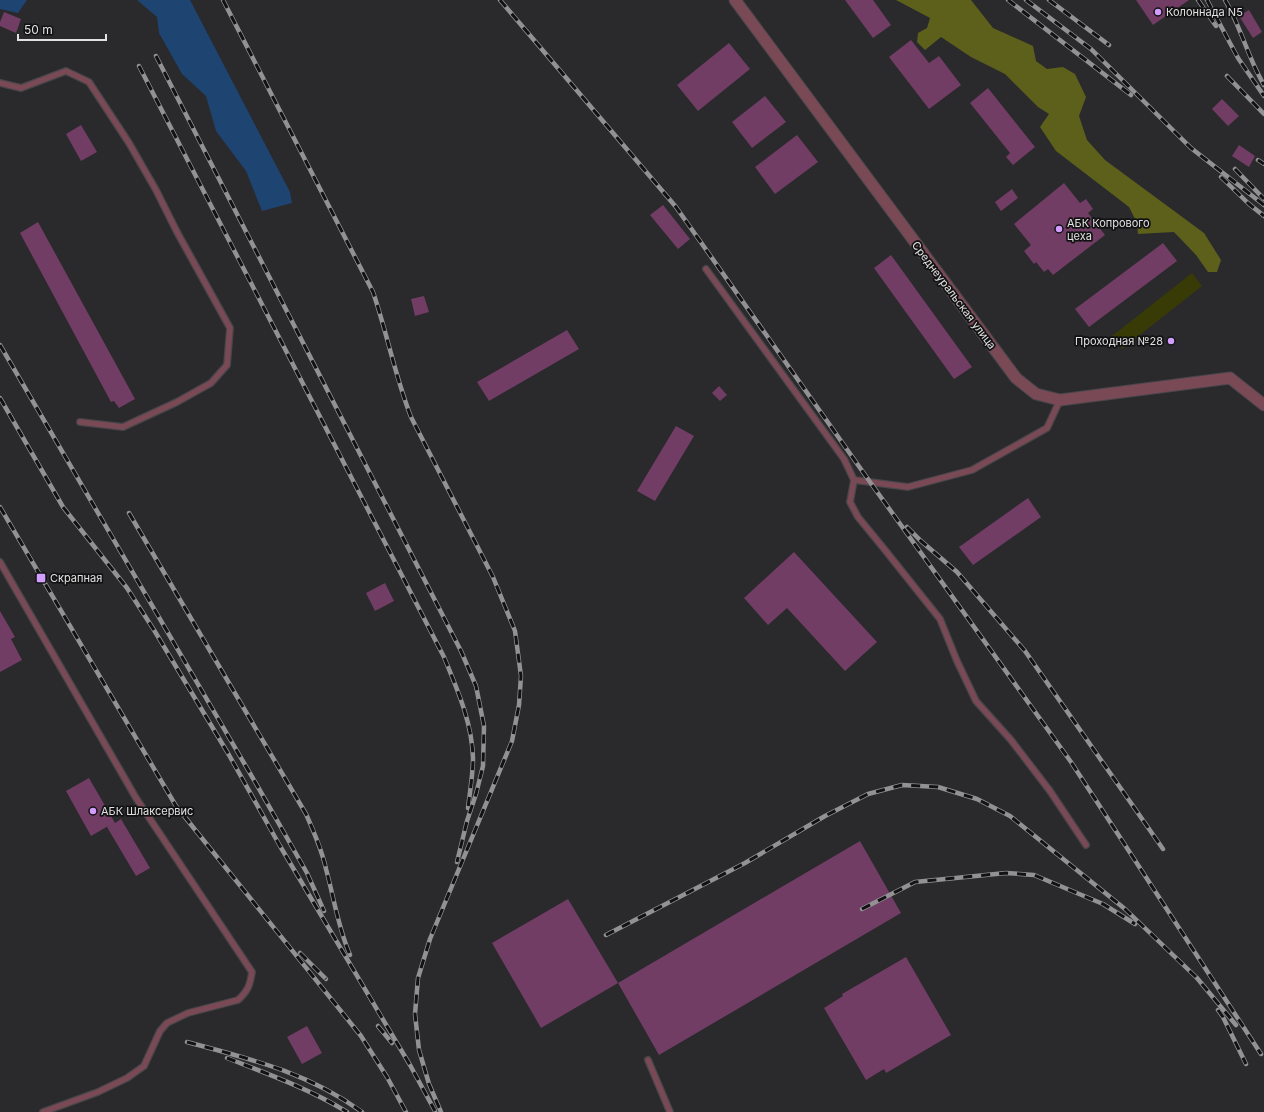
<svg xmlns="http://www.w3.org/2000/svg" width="1264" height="1112" viewBox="0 0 1264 1112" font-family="Inter,sans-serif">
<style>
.green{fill:#383b06}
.forest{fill:#5c601a}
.water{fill:#1e4472}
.building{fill:#713d65}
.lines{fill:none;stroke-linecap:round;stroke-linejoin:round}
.service-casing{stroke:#474649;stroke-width:8}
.minor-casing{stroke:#474649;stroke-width:13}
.service{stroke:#794955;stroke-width:5.5}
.minor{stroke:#794955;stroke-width:11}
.rail-casing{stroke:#929194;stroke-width:4.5}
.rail{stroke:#121213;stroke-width:3;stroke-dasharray:9;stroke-linecap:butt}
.poi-dot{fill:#d19dfe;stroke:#121213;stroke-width:1.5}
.labels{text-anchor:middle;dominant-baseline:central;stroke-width:3.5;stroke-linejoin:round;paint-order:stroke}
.poi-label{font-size:11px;fill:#e1e0e2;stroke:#121213;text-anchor:start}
.street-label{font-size:11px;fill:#e1e0e2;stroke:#121213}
</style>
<rect width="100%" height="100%" fill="#2a292c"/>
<path class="green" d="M1192,273L1202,286L1122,349L1112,336Z"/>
<path class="forest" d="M896,0H971L993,28L1033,46L1036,61L1047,69L1063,67L1075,74L1086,97L1079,116L1087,140L1105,160L1204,233L1221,260L1217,272H1208L1196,255L1174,232L1138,234L1137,223L1129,207L1056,151L1040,127L1049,114L1038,107L1005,74L971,57L941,37L925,50L917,42L918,33L927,28L930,18Z"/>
<g class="water">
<path d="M0,0H27L18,13L0,9Z"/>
<path d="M137,0H190L290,192L292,203L262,211L246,171L216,131L206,96L182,74L159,33L157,17Z"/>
</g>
<g class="building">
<path d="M845,0H873L891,25L873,38Z"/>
<path d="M1136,0H1189L1153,25Z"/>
<path d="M1249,10L1262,32L1253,38L1239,16Z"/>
<path d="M4,12L21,19L16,33L0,26V22Z"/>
<path d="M911,40L929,63L939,56L961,85L929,109L889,57Z"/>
<path d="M729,43L750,69L698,111L677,85Z"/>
<path d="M988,88L1035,147L1013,165L1006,157L1010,153L970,103Z"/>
<path d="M765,96L786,122L752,148L732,122Z"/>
<path d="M1222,99L1239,116L1228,126L1212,109Z"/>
<path d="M81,125L97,152L81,161L66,134Z"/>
<path d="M797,135L818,162L775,194L755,167Z"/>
<path d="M1239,145L1255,156L1249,167L1232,156Z"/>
<path d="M1064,183L1080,203L1086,199L1093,209L1088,213L1105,235L1053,275L1048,269L1044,272L1036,262L1034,264L1024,251L1031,245L1014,224Z"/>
<path d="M1012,189L1018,198L1001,211L995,202Z"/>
<path d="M663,205L690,239L678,249L650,215Z"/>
<path d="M38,222L135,399L119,408L114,401L111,402L20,233Z"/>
<path d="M1163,243L1177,261L1089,327L1075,309Z"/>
<path d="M891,255L972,367L954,379L874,268Z"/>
<path d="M424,296L429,312L415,316L411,299Z"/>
<path d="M567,330L579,349L489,401L477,382Z"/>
<path d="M719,386L727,395L720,401L712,393Z"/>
<path d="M676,426L694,436L655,501L637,491Z"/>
<path d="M1028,498L1041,517L973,565L959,547Z"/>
<path d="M794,552L877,642L845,671L787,608L768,625L744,598Z"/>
<path d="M385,583L394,601L375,611L366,593Z"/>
<path d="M0,611L15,637L11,639L22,660L0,672Z"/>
<path d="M89,778L115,823L121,819L150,868L136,876L107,827L110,825L91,836L66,791Z"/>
<path d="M860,841L901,913L659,1055L618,983Z"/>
<path d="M568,899L618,983L541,1028L492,943Z"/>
<path d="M906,957L951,1035L886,1073L884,1069L866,1080L824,1008L843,996L842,994Z"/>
<path d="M307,1026L322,1053L302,1064L287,1037Z"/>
</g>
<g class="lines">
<g class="service-casing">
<g id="service">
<path d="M0,83L21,88L66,71L89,82L129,143L156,190L177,232L230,328L227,365L211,383L177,402L123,427L80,422"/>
<path d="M706,269L844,459L854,480L908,487L972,470L1047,428L1060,400"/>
<path d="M854,480L850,502L858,517L885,550L940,619L957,661L976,701L1011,740L1050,791L1086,845"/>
<path d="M0,562L136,798L252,972C250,985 248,991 238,1000L188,1013L167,1023L160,1031L144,1066L127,1078L98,1092L43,1112"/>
<path d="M648,1060L670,1112"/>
</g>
</g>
<g class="minor-casing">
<path id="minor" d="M735,0L1016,378L1036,394L1060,400L1230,378L1264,405"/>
</g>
<use href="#service" class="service"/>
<use href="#minor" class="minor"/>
<g class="rail-casing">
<g id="rail">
<path d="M223,0L373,292C387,333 395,376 411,417L493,577L515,631L521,676L519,705L512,741L430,939L418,978L415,1014L419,1050L429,1084L441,1112"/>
<path d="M500,0L676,207L870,482L1071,762L1261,1054"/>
<path d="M1008,0L1131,95"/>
<path d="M1026,0L1091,49L1191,148L1264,205"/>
<path d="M1049,0L1109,45"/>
<path d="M1198,0L1216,26"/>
<path d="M1207,0L1238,58L1264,96"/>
<path d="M1225,0C1241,27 1248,58 1264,85"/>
<path d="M156,56L461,651L476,686L484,726L483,766L476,794L467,821L457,862"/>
<path d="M139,66L444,657C457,689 472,722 473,758C473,774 470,791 468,808"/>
<path d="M1227,76L1264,114"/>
<path d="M1258,160L1264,164"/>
<path d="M1235,169L1264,199"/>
<path d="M1221,177L1249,204L1264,216"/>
<path d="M0,345L258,787L307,873L324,911"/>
<path d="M0,398L63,507L127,588L154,630L229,755L280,846L410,1065L435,1111"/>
<path d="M0,507L176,806L361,1036L387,1077L406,1112"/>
<path d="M129,513L306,814C314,832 322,850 326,869C334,898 338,927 350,955"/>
<path d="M907,527L921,541L957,572L1025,651L1163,849"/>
<path d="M862,909L915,882L1006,873L1034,875L1103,904L1135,924"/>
<path d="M606,935L745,863L825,816L868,794L902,785L938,787L977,799L1010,816L1125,909L1197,978L1236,1025"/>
<path d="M300,953L326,979"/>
<path d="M1218,1010L1223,1017L1246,1064"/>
<path d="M378,1026L392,1043"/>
<path d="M187,1042C250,1059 307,1072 362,1112"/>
<path d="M227,1058C268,1074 310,1089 347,1112"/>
</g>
</g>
<use href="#rail" class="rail"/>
</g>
<g class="poi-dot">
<circle cx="1158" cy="12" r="4"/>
<circle cx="1059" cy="229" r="4"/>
<circle cx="1171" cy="341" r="4"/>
<rect x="36" y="573" width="10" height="10" rx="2"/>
<circle cx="93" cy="811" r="4"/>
</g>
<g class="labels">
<g class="poi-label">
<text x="1166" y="12">Колоннада N5</text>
<text x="1067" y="223">АБК Копрового<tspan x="1067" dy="13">цеха</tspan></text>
<text x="1163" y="341" text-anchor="end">Проходная №28</text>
<text x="50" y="578">Скрапная</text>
<text x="101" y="811">АБК Шлаксервис</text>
</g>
<g class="street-label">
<text transform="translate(954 295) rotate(53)">Среднеуральская улица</text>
</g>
</g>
<path d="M18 34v6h88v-6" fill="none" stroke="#e1e0e2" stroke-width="2"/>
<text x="24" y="34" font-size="12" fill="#e1e0e2" stroke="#121213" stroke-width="3" paint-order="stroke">50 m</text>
</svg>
